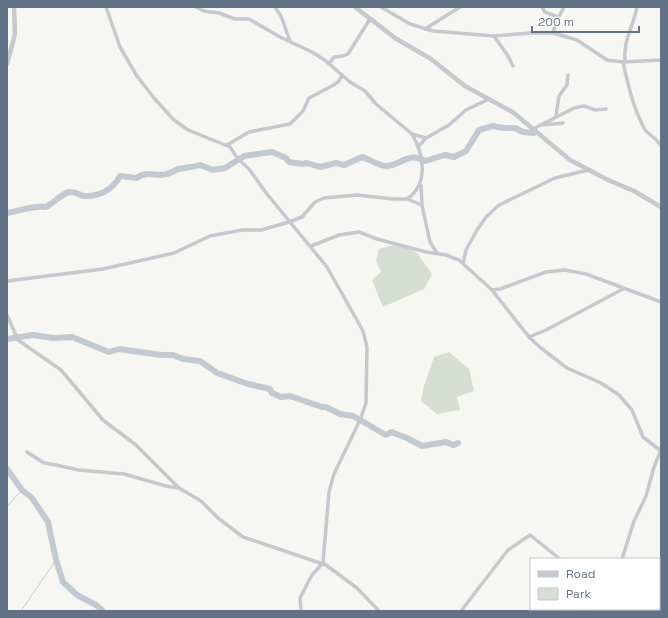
<svg xmlns="http://www.w3.org/2000/svg" width="668" height="618" viewBox="0 0 668 618" font-family="'Space Grotesk',sans-serif">
<style>
.green{fill:#d6ded3}
.lines{fill:none;stroke-linecap:round;stroke-linejoin:round}
.stream{stroke:#c1cad0;stroke-width:1}
.river{stroke:#c1cad0;stroke-width:6}
.minor{stroke:#c5c8cc;stroke-width:3.5}
.tertiary{stroke:#c5c8cc;stroke-width:4.5}
</style>
<rect width="100%" height="100%" fill="#f6f6f2"/>
<g class="green">
<path d="M398,244L417,253L432,274L424,289L383,307L372,280L381,272L376,261L379,249Z"/>
<path d="M449,352L469,369L474,391L457,397L460,410L437,414L421,401L424,386L434,357Z"/>
</g>
<g class="lines">
<g class="stream">
<path d="M7,506L22,490"/>
<path d="M21,611L56,560"/>
</g>
<g class="river">
<path d="M7,213C21,211 32,205 46,207C53,203 62,194 69,192C75,191 79,195 84,196C98,197 113,190 120,176L137,178C146,170 157,177 167,174C171,173 175,170 179,169C188,167 190,168 200,165L213,170L225,168L244,156L272,152L286,158L289,162L303,164L307,163L320,167L336,163L344,165L362,157C369,159 379,166 386,166C400,166 408,151 425,161L445,155L454,157L466,151L479,130L493,126L503,128H515L523,132L534,133"/>
<path d="M7,339L33,335L53,338L72,337L109,352L119,349L161,355H173L183,359L200,361L217,373L248,384L270,389L272,393L281,397L290,396L322,407H326L340,414L353,416L386,435L391,432L407,438L422,446L446,442L453,445L458,443"/>
<path d="M7,469L22,490L32,498L48,522L56,560L63,582L77,595L96,605L103,611"/>
</g>
<g class="minor">
<path d="M106,7L120,47L137,76L154,98L174,120L188,130L230,147L238,159L249,169L267,194L327,267L363,331L367,347L366,403L360,420L334,474L329,492L323,563L312,575L300,598L301,611"/>
<path d="M275,7L281,16L290,41"/>
<path d="M381,7L410,24L433,31L494,36L531,33H553L577,40L607,60L623,62L661,60"/>
<path d="M542,7L545,12L558,17"/>
<path d="M425,29L460,7"/>
<path d="M553,33L556,22L564,7"/>
<path d="M494,36L508,56L513,66"/>
<path d="M623,62C628,85 633,107 644,128C648,135 657,138 661,146"/>
<path d="M625,62C623,39 633,28 637,7"/>
<path d="M329,64L334,57L343,56L348,54L370,19"/>
<path d="M556,115L559,96L567,85L568,75"/>
<path d="M542,125L563,123"/>
<path d="M533,129L574,108L584,106L595,110L606,109"/>
<path d="M412,134L426,138"/>
<path d="M227,145L249,132L290,124L303,111L309,98L332,86L338,82L342,76"/>
<path d="M418,147L426,138L449,125L466,110L489,99"/>
<path d="M407,199L422,205L421,186"/>
<path d="M422,205L430,242L437,253"/>
<path d="M311,246L339,235L359,232L377,239L426,252L446,255L459,260L492,290L500,289L546,272L565,270L586,274L661,302"/>
<path d="M463,263L466,250L477,230L486,217L499,205L555,178L588,170"/>
<path d="M7,281L103,269L174,253L210,236L242,230H261L289,222L302,217L315,202L324,198L357,195L393,199H407C429,184 424,155 412,134L376,104L365,91L350,82L326,61L312,52L282,38L249,19H235L219,13L204,11L196,7"/>
<path d="M492,290L529,337L541,348L567,368L601,383L619,395L632,410L643,437L661,451"/>
<path d="M7,315L18,340L61,370L103,420L136,445L179,488L201,501L218,518L243,537L326,565L357,588L379,611"/>
<path d="M529,337L546,330L623,289"/>
<path d="M27,452L44,463L51,464L79,470L124,474L166,486L178,488"/>
<path d="M622,559L634,521L646,496L654,467L661,450"/>
<path d="M640,609L643,611"/>
<path d="M461,611L508,550L530,535L560,559"/>
<path d="M605,611L606,609"/>
</g>
<g class="tertiary">
<path d="M355,7L395,38L431,59L465,86L514,113L570,160L608,180L634,191L661,207"/>
<path d="M7,64L15,34L14,7"/>
</g>
</g>
<rect width="668" height="618" fill="none" stroke="#637286" stroke-width="16"/>
<rect x="530" y="558" width="130" height="52" fill="#ffffff" stroke="#c1c7cf"/>
<rect x="538" y="571" width="20" height="6" fill="#c5c8cc" stroke="#c1c7cf"/>
<text x="566" y="578" font-size="12" fill="#637286">Road</text>
<rect x="538" y="588" width="20" height="12" fill="#d6ded3" stroke="#c1c7cf"/>
<text x="566" y="598" font-size="12" fill="#637286">Park</text>
<path d="M532 26v6h107v-6" fill="none" stroke="#637286" stroke-width="2"/>
<text x="538" y="26" font-size="12" fill="#637286" stroke="#ffffff" stroke-width="3" paint-order="stroke">200 m</text>
</svg>
